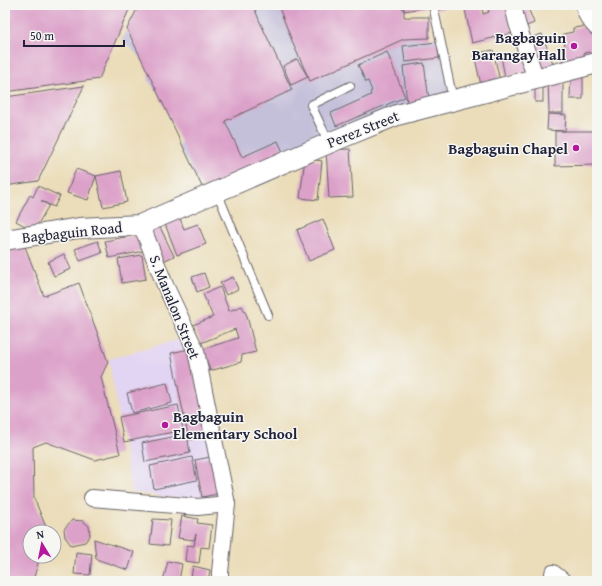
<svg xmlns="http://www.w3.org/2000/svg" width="602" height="586" viewBox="0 0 602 586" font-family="'Gentium Book Plus',serif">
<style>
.built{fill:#e2d4f3}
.industrial{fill:#c5c0da}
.building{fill:#dca1c9}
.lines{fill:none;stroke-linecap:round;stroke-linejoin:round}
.service-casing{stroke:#686367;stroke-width:10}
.minor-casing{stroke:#686367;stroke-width:18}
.tertiary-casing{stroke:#686367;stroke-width:22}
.service{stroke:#fff;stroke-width:8}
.minor{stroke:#fff;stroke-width:16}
.tertiary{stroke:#fff;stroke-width:20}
.poi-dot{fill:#b5179e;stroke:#f6f6f2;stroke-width:1.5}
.labels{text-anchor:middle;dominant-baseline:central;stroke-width:3;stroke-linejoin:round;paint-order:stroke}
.poi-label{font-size:15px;font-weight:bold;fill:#22223b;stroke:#f6f6f2;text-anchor:end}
.street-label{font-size:15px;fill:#22223b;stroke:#f6f6f2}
</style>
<rect width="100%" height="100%" fill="#f6f6f2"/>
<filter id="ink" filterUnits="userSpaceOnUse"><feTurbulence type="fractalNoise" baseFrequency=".025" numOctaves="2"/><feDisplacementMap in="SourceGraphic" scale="8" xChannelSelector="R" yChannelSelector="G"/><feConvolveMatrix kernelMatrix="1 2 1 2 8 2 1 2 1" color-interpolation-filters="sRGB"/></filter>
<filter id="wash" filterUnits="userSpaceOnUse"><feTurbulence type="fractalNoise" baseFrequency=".012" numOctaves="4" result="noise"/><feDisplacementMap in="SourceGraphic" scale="16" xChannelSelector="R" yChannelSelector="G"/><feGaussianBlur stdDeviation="0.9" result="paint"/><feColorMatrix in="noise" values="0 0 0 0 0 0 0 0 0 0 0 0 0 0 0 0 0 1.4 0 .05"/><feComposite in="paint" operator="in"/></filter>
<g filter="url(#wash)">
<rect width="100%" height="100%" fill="#ebddb9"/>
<path class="built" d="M181,339L194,349L227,496L201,502L131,492L109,359Z"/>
<path class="industrial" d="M139,5H404V39L439,38L449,92L204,191L179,147L181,142L160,95L148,81L149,74L146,67L140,57L122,40Z"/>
<g id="blocks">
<g class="building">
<path d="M5,5H131L99,79L5,92Z"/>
<path d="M139,5H253L260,22L292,90L225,121L242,157L278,141L284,154L204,191L165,108L127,29Z"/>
<path d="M278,5H401L404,11V17H429V38L404,39L310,81L294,46Z"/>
<path d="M404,5H428V7L404,11Z"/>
<path d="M435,5H453V7L436,10Z"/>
<path d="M464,5H482L483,14L489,12L487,5H495L497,7L496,5H506L513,33L472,43Z"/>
<path d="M526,5H527L534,23L524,27L516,9Z"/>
<path d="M592,5H597V13H593Z"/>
<path d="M588,26L589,32L597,31V56L590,57L589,52L584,53L585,61L563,65L560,47L565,46L563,34L573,32V28Z"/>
<path d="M542,34L554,66L539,71L527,39Z"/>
<path d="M437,42L439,58L405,62L403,46Z"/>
<path d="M493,50L500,81L481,85L474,54Z"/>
<path d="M524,51L529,72L505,77L501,56Z"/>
<path d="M387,52L405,97L336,126L331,113L371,95L370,92L372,91L368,81L366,82L358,65Z"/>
<path d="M297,59L308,77L291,85L283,66Z"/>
<path d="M424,63L429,100L407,103L403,66Z"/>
<path d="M571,71H583V99H570Z"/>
<path d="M548,78H563V113H549Z"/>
<rect x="535" y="84" width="8" height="18"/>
<path d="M84,86L38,181L5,186V97Z"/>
<path d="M548,114L566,115L565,131L547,130Z"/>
<path d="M555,131H597V165L555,166Z"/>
<path d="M350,149L353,197L329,198L326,150Z"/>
<path d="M305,158L322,161L318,200L300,198Z"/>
<path d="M76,169L96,176L88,200L67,193Z"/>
<path d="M121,171L127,202L103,207L96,176Z"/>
<path d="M38,186L60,196L54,207L41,201L49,205L34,231L16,221L30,195L33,197Z"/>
<path d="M178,213L184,229L198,224L206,244L177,255L163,219Z"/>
<path d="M323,219L335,250L309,261L297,230Z"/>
<path d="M160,227L174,256L161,262L148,232Z"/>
<path d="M141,234L144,251L109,258L105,241Z"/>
<path d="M98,241L102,253L80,261L75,249Z"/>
<path d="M24,244L44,296L79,283L108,362L101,377L120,454L95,460L46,442L33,447L34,498L48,532H30V556H40L33,581H5V247Z"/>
<path d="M64,254L71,269L54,276L48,262Z"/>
<path d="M142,255L146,279L122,283L118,259Z"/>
<path d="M204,273L209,287L197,292L192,277Z"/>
<path d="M233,277L238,289L226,295L220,283Z"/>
<path d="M220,287L229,311L242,306L247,316L256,352L242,355L241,362L210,371L203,349L238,338L235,329L201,343L193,325L213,317L203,294Z"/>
<path d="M193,348L211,435L189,440L171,353Z"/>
<path d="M167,383L172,403L132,413L127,393Z"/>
<path d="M178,405L183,430L124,442L119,417Z"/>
<path d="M187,434L190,453L145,462L142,443Z"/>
<path d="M216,456L223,493L202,497L195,460Z"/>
<path d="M192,457L197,480L154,489L150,466Z"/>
<path d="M182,516L198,519L197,523L212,525L209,548L201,547L199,563L185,561L187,545L194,546L196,534L194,540L178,538Z"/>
<path d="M153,519L171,520L168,546L150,544Z"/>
<path d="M72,520L83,521L89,526L90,536L85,542L71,545L65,537L64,529Z"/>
<path d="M94,539L134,552L128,570L96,559Z"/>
<path d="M76,552L92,554L90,575L74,574Z"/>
<path d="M168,561L182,564L179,581H163Z"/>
<path d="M193,566L210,570L208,581L191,577Z"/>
</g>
</g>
</g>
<g filter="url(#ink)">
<use href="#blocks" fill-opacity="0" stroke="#686367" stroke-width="1"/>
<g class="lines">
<g class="service-casing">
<g id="service">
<path d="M433,5L453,100"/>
<path d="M329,143L311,105L350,86"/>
<path d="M217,192L268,315"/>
</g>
</g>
<g class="minor-casing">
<g id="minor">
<path d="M513,5L517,23L536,79"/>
<path d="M584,5C586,16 589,20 597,28"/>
<path d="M140,225L145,234L165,285L196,351L227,504L220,572V581"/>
<path d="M92,498L198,507L227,504"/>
<path d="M553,573L563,581"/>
</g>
</g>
<g class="tertiary-casing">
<path id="tertiary" d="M5,240L79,228L140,225L329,143L397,115L597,63"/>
</g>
<use href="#service" class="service"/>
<use href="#minor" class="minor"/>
<use href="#tertiary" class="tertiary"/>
</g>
</g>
<g class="poi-dot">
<circle cx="574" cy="46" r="4"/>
<circle cx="576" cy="148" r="4"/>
<circle cx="165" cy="425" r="4"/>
</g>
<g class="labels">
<g class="poi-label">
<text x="566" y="37">Bagbaguin<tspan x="566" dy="17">Barangay Hall</tspan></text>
<text x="568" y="148">Bagbaguin Chapel</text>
<text x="173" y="416" text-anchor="start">Bagbaguin<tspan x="173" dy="17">Elementary School</tspan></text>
</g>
<g class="street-label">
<text transform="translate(363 129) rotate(-22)">Perez Street</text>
<text transform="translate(72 232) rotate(-6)">Bagbaguin Road</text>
<text transform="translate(175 307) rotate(68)">S. Manalon Street</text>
</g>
</g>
<rect width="602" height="586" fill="none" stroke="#f6f6f2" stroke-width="20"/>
<g transform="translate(42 544) rotate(350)"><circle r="19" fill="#f6f6f2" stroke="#a1a1a9"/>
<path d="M0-3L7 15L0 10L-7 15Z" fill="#b5179e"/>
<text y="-6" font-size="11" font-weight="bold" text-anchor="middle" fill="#22223b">N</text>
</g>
<path d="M24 40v6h100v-6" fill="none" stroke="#22223b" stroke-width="2"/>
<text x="30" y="40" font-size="12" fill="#22223b" stroke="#f6f6f2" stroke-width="3" paint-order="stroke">50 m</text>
</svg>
